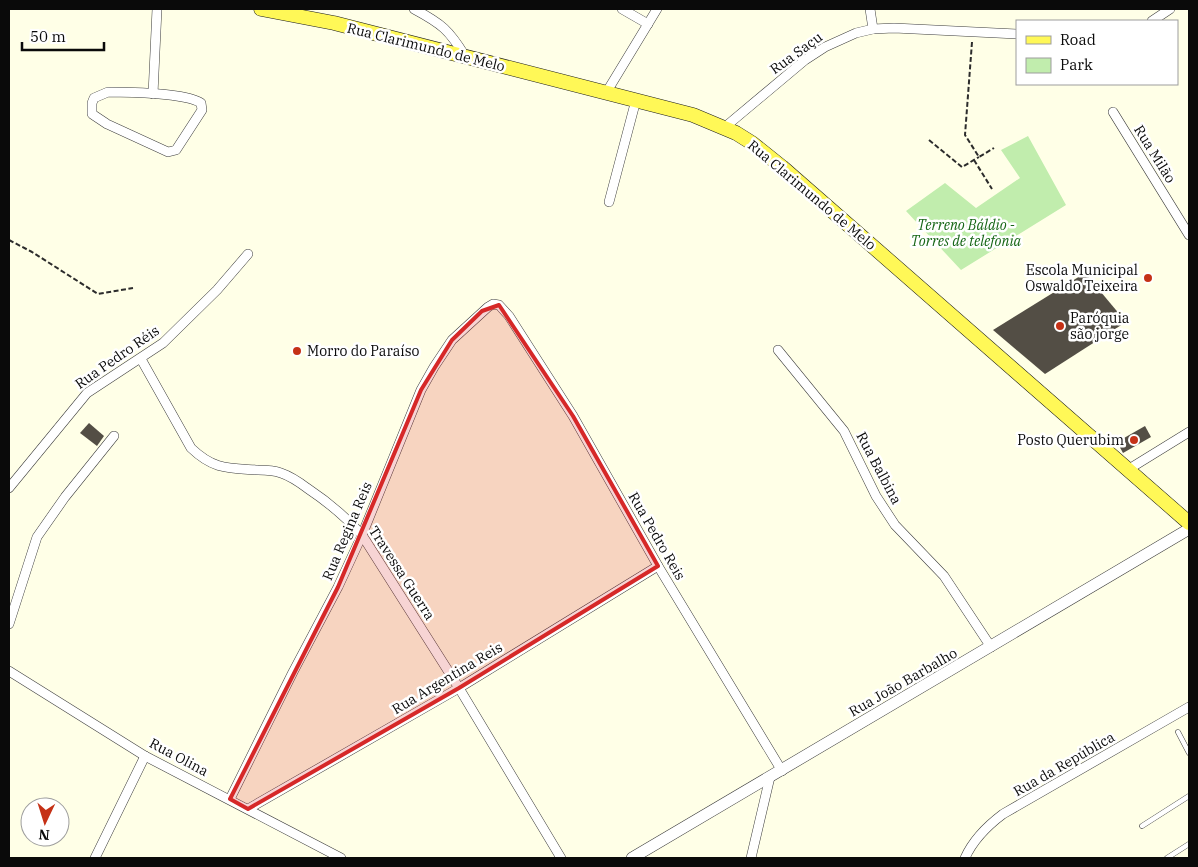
<svg xmlns="http://www.w3.org/2000/svg" width="1198" height="867" viewBox="0 0 1198 867" font-family="'IBM Plex Serif',serif">
<style>
.green{fill:#c1edad}
.building{fill:#534e45}
.lines{fill:none;stroke-linecap:round;stroke-linejoin:round}
.service-casing{stroke:#3d3d3d;stroke-width:5.5}
.minor-casing{stroke:#3d3d3d;stroke-width:10}
.tertiary-casing{stroke:#3d3d3d;stroke-width:12}
.primary-casing{stroke:#1b1b1b;stroke-width:15}
.path{stroke:#2c2c2c;stroke-width:2;stroke-dasharray:5 2.5;stroke-linecap:butt}
.service{stroke:#fff;stroke-width:4.5}
.minor{stroke:#fff;stroke-width:9}
.tertiary{stroke:#fff;stroke-width:11}
.primary{stroke:#fff857;stroke-width:14}
.marked{fill:#d62828;fill-opacity:0.2;stroke:#d62828;stroke-width:4;stroke-linejoin:round}
.poi-dot{fill:#c53116;stroke:#fff;stroke-width:2}
.labels{text-anchor:middle;dominant-baseline:central;stroke-width:5;stroke-linejoin:round;paint-order:stroke}
.street-label{font-size:14px;fill:#0a0a0a;stroke:#fff}
.park-label{font-size:14px;font-style:italic;fill:#166616;stroke:#fff}
.poi-label{font-size:14px;fill:#0a0a0a;stroke:#fff;text-anchor:end}
</style>
<rect width="100%" height="100%" fill="#ffffe7"/>
<path class="green" d="M1028,136L1066,205L961,270L906,211L945,183L976,208L1020,178L1001,150Z"/>
<g class="building">
<path d="M1085,273L1126,322L1045,374L993,330Z"/>
<path d="M89,423L104,436L97,446L80,433Z"/>
<path d="M1145,426L1151,437L1123,453L1117,442Z"/>
</g>
<g class="lines">
<g class="service-casing">
<g id="service">
<path d="M1178,732L1189,753"/>
<path d="M1142,826L1189,796"/>
<path d="M1167,858L1189,844"/>
</g>
</g>
<g class="minor-casing">
<g id="minor">
<path d="M414,9C442,24 449,30 465,56"/>
<path d="M622,9L648,24"/>
<path d="M870,9L873,29"/>
<path d="M1152,21L1170,9"/>
<path d="M108,92C129,92 185,93 201,103L202,110L176,150L168,152L107,124L92,114V103L94,98Z"/>
<path d="M606,93L657,9"/>
<path d="M153,94L157,9"/>
<path d="M1113,112L1189,235"/>
<path d="M725,127L805,60L825,47L856,33L873,29L894,28L1017,34"/>
<path d="M609,202L636,100"/>
<path d="M778,350L844,431L876,496L895,525L944,576L991,647"/>
<path d="M141,359L191,448C214,470 228,468 258,470C265,470 273,470 281,473C290,476 299,482 307,488C328,502 345,516 362,535L459,688L561,858"/>
<path d="M1129,469L1189,432"/>
<path d="M9,488L87,393L163,343L217,290L248,254"/>
<path d="M9,624L37,537L65,497L114,436"/>
<path d="M9,671L145,756L341,858"/>
<path d="M230,799L293,672L338,587L362,535L421,390L434,367L452,340L488,307L493,304L499,305L509,316L573,416L658,566L782,771"/>
<path d="M248,809L459,688L658,566"/>
<path d="M95,858L145,756"/>
<path d="M751,858L770,777"/>
<path d="M965,858C973,840 987,826 1003,814L1189,707"/>
</g>
</g>
<g class="tertiary-casing">
<path id="tertiary" d="M632,858L1189,529"/>
</g>
<g class="primary-casing">
<path id="primary" d="M261,9L334,23L693,115L736,133L752,143L782,167L1189,523"/>
</g>
<g class="path">
<path d="M972,42L965,135L979,157L994,148"/>
<path d="M929,140L962,167L979,157"/>
<path d="M974,160L992,189"/>
<path d="M9,240L32,252L98,294L133,288"/>
</g>
<use href="#service" class="service"/>
<use href="#minor" class="minor"/>
<use href="#tertiary" class="tertiary"/>
<use href="#primary" class="primary"/>
</g>
<path class="marked" d="M499,305L573,416L658,566L459,688L248,809L230,799L338,587L421,390L452,340L482,311Z"/>
<g class="poi-dot">
<circle cx="1148" cy="278" r="5"/>
<circle cx="1060" cy="326" r="5"/>
<circle cx="297" cy="351" r="5"/>
<circle cx="1134" cy="440" r="5"/>
</g>
<g class="labels">
<g class="street-label">
<text transform="translate(426 47) rotate(14)">Rua Clarimundo de Melo</text>
<text transform="translate(796 53) rotate(-36)">Rua Saçu</text>
<text transform="translate(1155 154) rotate(58)">Rua Milão</text>
<text transform="translate(812 195) rotate(40)">Rua Clarimundo de Melo</text>
<text transform="translate(117 357) rotate(-35)">Rua Pedro Réis</text>
<text transform="translate(879 468) rotate(62)">Rua Balbina</text>
<text transform="translate(347 531) rotate(-67)">Rua Regina Reis</text>
<text transform="translate(657 536) rotate(60)">Rua Pedro Reis</text>
<text transform="translate(402 573) rotate(57)">Travessa Guerra</text>
<text transform="translate(447 678) rotate(-31)">Rua Argentina Reis</text>
<text transform="translate(903 682) rotate(-30)">Rua João Barbalho</text>
<text transform="translate(179 757) rotate(28)">Rua Olina</text>
<text transform="translate(1064 764) rotate(-30)">Rua da República</text>
</g>
<g class="park-label">
<text x="966" y="225">Terreno Báldio -<tspan x="966" dy="16">Torres de telefonia</tspan></text>
</g>
<g class="poi-label">
<text x="1138" y="270">Escola Municipal<tspan x="1138" dy="16">Oswaldo Teixeira</tspan></text>
<text x="1070" y="318" text-anchor="start">Paróquia<tspan x="1070" dy="16">são jorge</tspan></text>
<text x="307" y="351" text-anchor="start">Morro do Paraíso</text>
<text x="1124" y="440">Posto Querubim</text>
</g>
</g>
<rect width="1198" height="867" fill="none" stroke="#0a0a0a" stroke-width="20"/>
<rect x="1016" y="20" width="162" height="65" fill="#ffffff" stroke="#9d9d9d"/>
<rect x="1026" y="36" width="25" height="8" fill="#fff857" stroke="#9d9d9d"/>
<text x="1060" y="45" font-size="15" fill="#0a0a0a">Road</text>
<rect x="1026" y="58" width="25" height="15" fill="#c1edad" stroke="#9d9d9d"/>
<text x="1060" y="70" font-size="15" fill="#0a0a0a">Park</text>
<g transform="translate(45 822) rotate(184)"><circle r="24" fill="#ffffff" stroke="#9d9d9d"/>
<path d="M0-4L9 19L0 12L-9 19Z" fill="#c53116"/>
<text y="-8" font-size="14" font-weight="bold" text-anchor="middle" fill="#0a0a0a">N</text>
</g>
<path d="M22 42v8h82v-8" fill="none" stroke="#0a0a0a" stroke-width="2.5"/>
<text x="30" y="42" font-size="15" fill="#0a0a0a" stroke="#ffffff" stroke-width="4" paint-order="stroke">50 m</text>
</svg>
